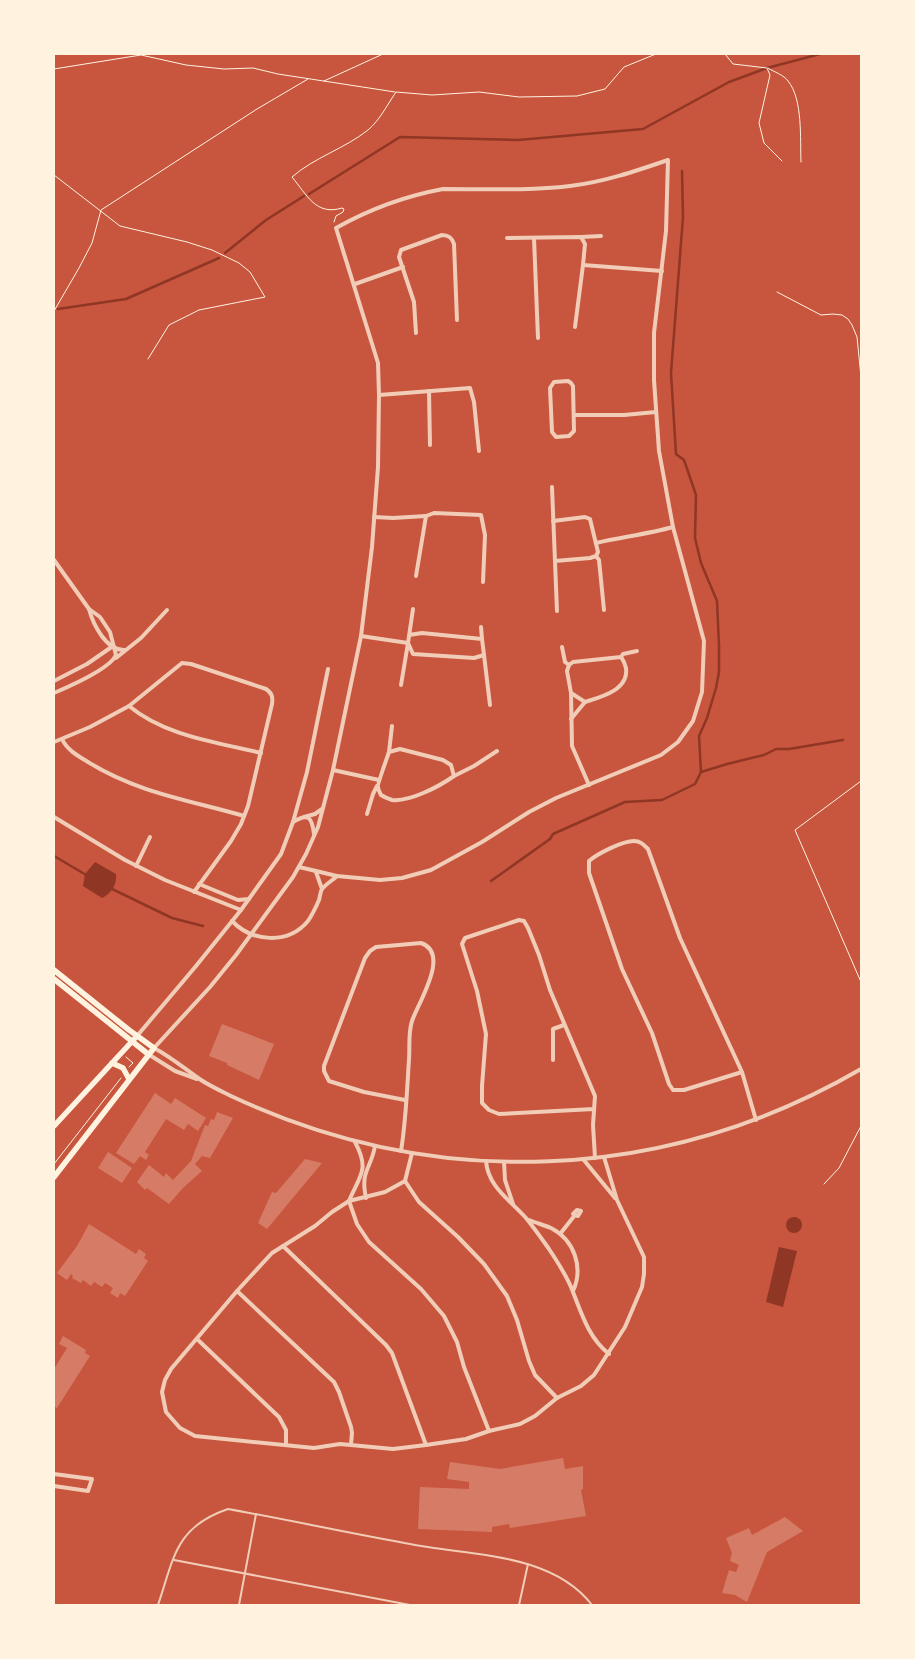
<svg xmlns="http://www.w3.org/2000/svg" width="915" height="1659" viewBox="0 0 915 1659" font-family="'Work Sans',sans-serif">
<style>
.water{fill:#8f3625}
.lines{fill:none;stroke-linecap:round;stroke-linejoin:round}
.stream{stroke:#8f3625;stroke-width:2.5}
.building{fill:#d67c66}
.path{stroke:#fff3e0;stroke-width:1}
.service{stroke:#f1ccb7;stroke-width:2}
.minor{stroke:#f1ccb7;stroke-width:4}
.secondary{stroke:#fff3e0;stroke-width:5.5}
</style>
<rect width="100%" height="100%" fill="#c8553d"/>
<g class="water">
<path d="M95,862L116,874C117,884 112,893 102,898L83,886L85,874Z"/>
<circle cx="794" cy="1225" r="8"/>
<path d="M779,1247L797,1251L783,1307L766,1302Z"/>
</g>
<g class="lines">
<g class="stream">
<path d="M309,194L400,137L518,140L643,129L729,82L767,68L820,54"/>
<path d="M225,253L266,220L304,196"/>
<path d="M58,309L126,299L219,258"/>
<path d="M701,772L727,764L764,755L776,749H789L843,740"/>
<path d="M54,856L88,876"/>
<path d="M491,881L550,839L553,834L625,802L662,800L695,784L701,772L699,736L707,718L716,688L719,672V646L717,601L701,563L695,538L696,495L684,460L676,454L671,373L683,217L682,171"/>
<path d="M110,888L172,918L203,926"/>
</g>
</g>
<g class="building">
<path d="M222,1024L274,1044L259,1080L227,1065V1063L209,1056Z"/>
<path d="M155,1093L171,1104L175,1098L206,1118L198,1131L188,1124L184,1130L166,1119L145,1152L149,1155L146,1160L140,1156L134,1164L116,1153Z"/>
<path d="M217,1112L233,1118L210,1158L202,1156L195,1164L202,1171L183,1188L169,1204L147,1188L145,1190L137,1182L149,1165L164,1177L166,1173L173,1180L191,1161L205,1125L208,1126L211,1119L214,1120Z"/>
<path d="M108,1152L132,1168L122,1183L98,1168Z"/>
<path d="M305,1159L322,1163L267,1229L258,1223L272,1192L276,1193Z"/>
<path d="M89,1224L136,1254L139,1249L146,1254L144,1258L148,1261L125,1296L120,1293L118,1298L110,1293L113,1288L105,1283L102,1287L94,1282L91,1286L83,1280L81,1283L72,1278L73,1276L71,1274L67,1280L57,1273L77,1246Z"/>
<path d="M63,1336L86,1350L85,1353L90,1356L57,1408L54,1406V1369L67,1348L59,1344Z"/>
<path d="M563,1458L565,1469L583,1466V1489L581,1490L586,1516L510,1528L509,1524L492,1527V1532L418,1529L420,1487L469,1489V1482L447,1479L450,1462L500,1469Z"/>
<path d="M785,1517L803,1531L767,1552L747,1602L735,1595L722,1593L729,1570L736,1572L739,1565L730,1561L732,1553L726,1538L749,1528L752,1535Z"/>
</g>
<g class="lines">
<g class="path">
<path d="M725,54L733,64L767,68L770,75L759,123L764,143L782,161"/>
<path d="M768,68C774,72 784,75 788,81C803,99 800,139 801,162"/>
<path d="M54,69L141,55L186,65L224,69L253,68L278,74L395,92"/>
<path d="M324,81L383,54"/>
<path d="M54,175L120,226L187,242L212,250L239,263L250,272L265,297L199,310L169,325L148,359"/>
<path d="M334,222L336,216L343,212L344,209L342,208C316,216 307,195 292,177C315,157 344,149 368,130C380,120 387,105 396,92L432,95L479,92L519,97L577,96L605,89L624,67L656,54"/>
<path d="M777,292L821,315L833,314L842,315L848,319L852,325L857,337L861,377"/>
<path d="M54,311L79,268L92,243L101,210L257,109L308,79"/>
<path d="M861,781L795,830L861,982"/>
<path d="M126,1057L133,1063L129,1067"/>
<path d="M54,1164L121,1078"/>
<path d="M824,1184L839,1168L861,1126"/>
</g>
<g class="service">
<path d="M174,1560L410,1605"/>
<path d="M158,1605C174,1558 175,1527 228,1509C289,1520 349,1533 410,1544C470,1556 551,1552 592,1605"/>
<path d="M239,1605L256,1514"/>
<path d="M519,1605L528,1564"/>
</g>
<g class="minor">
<path d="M581,237L601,236"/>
<path d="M507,238L581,237L585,244L583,265L662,271"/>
<path d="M534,238L538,338"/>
<path d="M355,284L403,267"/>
<path d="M575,327L583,265"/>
<path d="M416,333L414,302L399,257L401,250L442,235C449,235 452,238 454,244L457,320"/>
<path d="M568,381L571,383L573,386L574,431L569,436L556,437L552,432L550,388L554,382Z"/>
<path d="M429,391L430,445"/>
<path d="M379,395L470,388L474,402L479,451"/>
<path d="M574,415H624L656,412"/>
<path d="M552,487L557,611"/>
<path d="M374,517L393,518L426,516L434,513L481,515L485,535L483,582"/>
<path d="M553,521L585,517L590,519L598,552L596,556L590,558L555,561"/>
<path d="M596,543C622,537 648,534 673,527"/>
<path d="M596,556L599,560L604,610"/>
<path d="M54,560L89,609L100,617L110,632L116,655C110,669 68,687 54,693"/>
<path d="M416,576L426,516"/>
<path d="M89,609C93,624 106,651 125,650"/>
<path d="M481,627L482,639"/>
<path d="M409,635L422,633L482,639L484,655L474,658L413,654L408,643L413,609"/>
<path d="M361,636L408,643L401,685"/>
<path d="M562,647L565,662L569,665L567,671L571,693L585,702C601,697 629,690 626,668C625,664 624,661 621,657"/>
<path d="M484,655L490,705"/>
<path d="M116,658L141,638L167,610"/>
<path d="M569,665L573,662L621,657L623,654L637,651"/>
<path d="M54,681L87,664L113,646"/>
<path d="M571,693L572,746L589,785"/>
<path d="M129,706C165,736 216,742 261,753"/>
<path d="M571,719L585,702"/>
<path d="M62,739C67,750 78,756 88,762C138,793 189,800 244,816"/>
<path d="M54,742L90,727L129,706L182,663L191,664L266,689C272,693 273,697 272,704L248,806L241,824L231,841L194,892"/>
<path d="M400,749L443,760L451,765L454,776C440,786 410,802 392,800C389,799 384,797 381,795C380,793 378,790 378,787C377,785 387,758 389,752Z"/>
<path d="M389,752L392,726"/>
<path d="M333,770L379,780"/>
<path d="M454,776L474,766L497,751"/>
<path d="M367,814L373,794L377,786"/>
<path d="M54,817L125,860L165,880L241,910"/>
<path d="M304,817L315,814L322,809"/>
<path d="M293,822C309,812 312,818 314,834"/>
<path d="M136,866L150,837"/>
<path d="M299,867L337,876L380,880L402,878L431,870L482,842L529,812L556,798L661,755L678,742L693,721L702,692L704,641L673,527L659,451L654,380V333L666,231L668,160C636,171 604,182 570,186C529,191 485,189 443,189C405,196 370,209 336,228L378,363L379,395L378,467L372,547L361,636L333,770L318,827L306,854L293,877L236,955L210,987L154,1048C171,1057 185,1069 201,1080C210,1086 221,1091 231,1096C436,1192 665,1183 861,1069"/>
<path d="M316,872L322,889"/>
<path d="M199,884L238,900L249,899"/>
<path d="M232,921C252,942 288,945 308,921C312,915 316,907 319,900C320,897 320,892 322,889C326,884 333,880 337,876"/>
<path d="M137,1036L196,966L241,910L281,854L293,822L307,772L328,669"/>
<path d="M148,1054L175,1071L197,1079"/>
<path d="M553,1060V1029L564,1025"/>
<path d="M742,1072L684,1090H673L669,1084L652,1033L622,969L589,873V861C597,854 622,841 634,841C640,841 643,844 648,849L680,938L742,1072L756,1120"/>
<path d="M594,1109L499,1114L489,1110L482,1103V1086L486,1034L477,991L462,944L465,938L519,920L524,921L528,928L539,955L550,990L595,1096L593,1125L595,1158"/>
<path d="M355,1142C370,1170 360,1175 349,1201L357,1224L369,1242L421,1289L444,1316L457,1342L464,1367L489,1431"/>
<path d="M401,1151C406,1121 407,1090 409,1059C410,1047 408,1033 412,1021C418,1003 451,953 421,943L376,947L370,951L365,958L324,1066V1071L329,1081L364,1092L405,1100"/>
<path d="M412,1153L405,1181L419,1202L458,1237L484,1264L507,1296L517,1320L529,1361L535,1375L557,1398"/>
<path d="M583,1159L615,1198"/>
<path d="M486,1161C488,1187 510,1200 526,1218C534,1228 542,1239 549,1249C557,1261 568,1278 573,1292C582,1315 589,1338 609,1354"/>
<path d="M504,1162L505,1180L513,1204"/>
<path d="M405,1181L385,1192L349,1201L332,1212L315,1226L272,1253L237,1291L171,1369L165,1380L162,1392L166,1412L180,1428L195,1436L314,1448L340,1444L393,1449L426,1445L466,1439L489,1431L520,1424L535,1416L557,1398L581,1386L594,1375L625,1327L642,1287L644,1274V1257L617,1200L604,1157"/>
<path d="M366,1198C360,1171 371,1169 375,1146"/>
<path d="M529,1220C536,1223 544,1225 551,1228C574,1240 584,1267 573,1291"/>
<path d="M560,1234L575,1215L573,1214L577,1210L581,1211L578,1216L575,1215"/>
<path d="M283,1246L386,1345L392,1353L426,1445"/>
<path d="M237,1291L334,1382L339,1392L351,1427L352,1433L351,1444"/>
<path d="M197,1339L279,1417L286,1430V1444"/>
<path d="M54,1474L92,1479L88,1491L54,1486"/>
</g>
<g class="secondary">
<path d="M54,970L129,1030L154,1048L54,1177"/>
<path d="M54,979L148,1054"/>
<path d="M112,1063L123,1068L129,1079"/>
<path d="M54,1126L137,1036"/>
</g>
</g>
<rect width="915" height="1659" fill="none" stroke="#fff3e0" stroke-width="110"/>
</svg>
